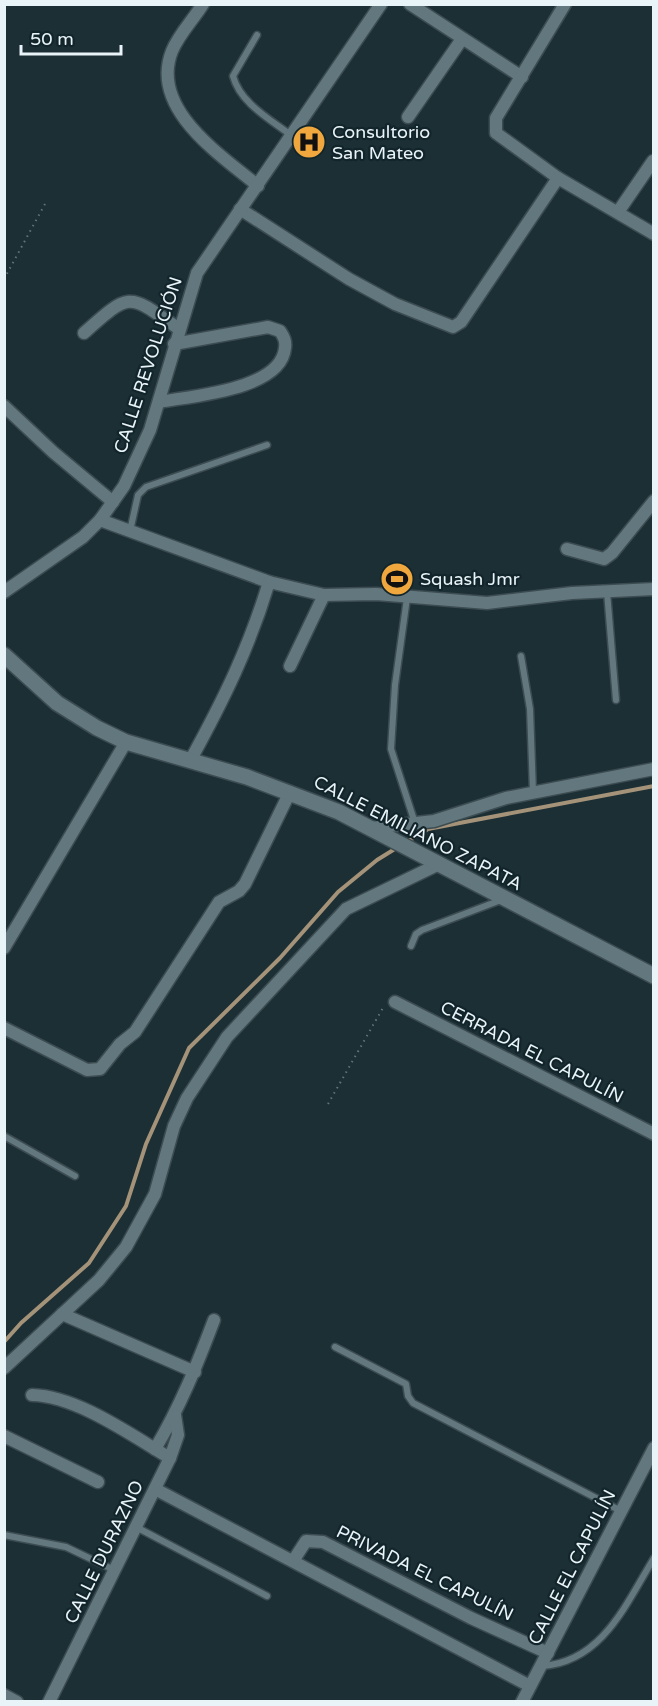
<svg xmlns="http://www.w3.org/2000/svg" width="658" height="1706" viewBox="0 0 658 1706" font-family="'Varela Round',sans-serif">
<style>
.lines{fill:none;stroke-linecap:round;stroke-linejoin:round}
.stream{stroke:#a49379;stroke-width:4}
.service-casing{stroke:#3c4c51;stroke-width:9}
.minor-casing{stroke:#3c4c51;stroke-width:15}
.tertiary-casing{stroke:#3c4c51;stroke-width:18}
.path{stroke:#637379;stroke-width:2;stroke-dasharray:1.5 4.5;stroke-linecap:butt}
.service{stroke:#62777e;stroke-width:6}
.minor{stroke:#62777e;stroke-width:12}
.tertiary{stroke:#62777e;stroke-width:15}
.labels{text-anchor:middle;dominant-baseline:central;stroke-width:4.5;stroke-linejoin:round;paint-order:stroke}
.poi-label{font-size:18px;fill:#e9f4f8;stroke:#12252b;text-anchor:start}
.street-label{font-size:18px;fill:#e9f4f8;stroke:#12252b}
</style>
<rect width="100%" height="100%" fill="#1c2f35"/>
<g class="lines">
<g class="stream">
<path d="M407,842L428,829L654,786"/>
<path d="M4,1342L21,1323L89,1263L126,1206L146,1144L189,1048L280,958L338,892L377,860L398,847"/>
</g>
<g class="service-casing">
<g id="service">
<path d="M257,35L233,76C240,103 270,119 292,136"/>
<path d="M130,531L138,495L146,487L267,445"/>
<path d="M607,592L616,700"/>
<path d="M407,598L395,685L391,749L415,823"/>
<path d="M521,656L530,709L533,792"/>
<path d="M411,946L416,934L422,930L501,900"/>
<path d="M4,1136L75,1176"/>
<path d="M335,1347L406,1384L408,1396L413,1403L621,1511"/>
<path d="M136,1527L267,1596"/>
<path d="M4,1535L66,1547L114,1570"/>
<path d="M542,1666C602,1662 626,1604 654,1558"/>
</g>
</g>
<g class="minor-casing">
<g id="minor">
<path d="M203,4C193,20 179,34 172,51C149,109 221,155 258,186"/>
<path d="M410,4L522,77"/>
<path d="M565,4L496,118V133L558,178L654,234"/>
<path d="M408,117L462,39"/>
<path d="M240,209L349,279L395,304L453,327L461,322L558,178"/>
<path d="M618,212L653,161"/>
<path d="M84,333C131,291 128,293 179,329"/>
<path d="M159,402C191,396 281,390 285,348C286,341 284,337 280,331L268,327L174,344"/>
<path d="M4,406L53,452L113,502"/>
<path d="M100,520L269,582L324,595L376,594L487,603L572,593L654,589"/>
<path d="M567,549L604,559L612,553L654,501"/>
<path d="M4,592L83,537L100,520L124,486L150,430L197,273L381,4"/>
<path d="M290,666L324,595"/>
<path d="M190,761C224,699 249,648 269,582"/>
<path d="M371,828L434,821L506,798L654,769"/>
<path d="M4,948L126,742"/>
<path d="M395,1002L654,1134"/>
<path d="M4,1028L87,1070L100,1069L120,1044L135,1032L219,902L239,891L245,884L290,792"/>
<path d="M62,1314L195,1372"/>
<path d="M4,1368L99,1280L126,1247L155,1194L174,1126L187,1098L227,1037L346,909L437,865"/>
<path d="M32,1395C77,1396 131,1435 170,1458"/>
<path d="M4,1436L98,1482"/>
<path d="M155,1449C180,1407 197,1365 214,1320"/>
<path d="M155,1489L530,1686"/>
<path d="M293,1561L306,1541L323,1542L471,1618L548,1653"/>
<path d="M4,1695L17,1702"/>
<path d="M49,1702L170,1458L178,1435L175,1415"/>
<path d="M522,1702L654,1448"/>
</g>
</g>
<g class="tertiary-casing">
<path id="tertiary" d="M4,655L57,703L97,728L126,742L247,777L339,812L654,976"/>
</g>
<g class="path">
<path d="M4,279L45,204"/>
<path d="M328,1104L384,1006"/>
</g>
<use href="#service" class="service"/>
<use href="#minor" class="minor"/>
<use href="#tertiary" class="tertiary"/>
</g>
<defs>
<g id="hospital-disc" transform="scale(1.725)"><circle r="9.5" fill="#efa73e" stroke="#12252b"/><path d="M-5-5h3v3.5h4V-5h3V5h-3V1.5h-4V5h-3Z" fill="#111"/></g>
<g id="stadium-disc" transform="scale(1.725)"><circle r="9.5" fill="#efa73e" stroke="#12252b"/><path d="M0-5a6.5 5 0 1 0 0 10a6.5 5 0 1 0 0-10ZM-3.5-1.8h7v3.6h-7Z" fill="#111"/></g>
</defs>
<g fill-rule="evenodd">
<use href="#hospital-disc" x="309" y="142"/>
<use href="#stadium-disc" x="397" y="579"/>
</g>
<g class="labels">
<g class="poi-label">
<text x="332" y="132">Consultorio<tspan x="332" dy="21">San Mateo</tspan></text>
<text x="420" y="579">Squash Jmr</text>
</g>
<g class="street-label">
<text transform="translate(148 365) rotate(-72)">CALLE REVOLUCIÓN</text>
<text transform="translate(418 833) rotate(27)">CALLE EMILIANO ZAPATA</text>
<text transform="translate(532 1052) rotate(27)">CERRADA EL CAPULÍN</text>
<text transform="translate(104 1552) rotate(-64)">CALLE DURAZNO</text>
<text transform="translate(572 1567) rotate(-63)">CALLE EL CAPULÍN</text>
<text transform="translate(425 1573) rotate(26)">PRIVADA EL CAPULÍN</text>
</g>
</g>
<rect width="658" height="1706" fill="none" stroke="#e9f4f8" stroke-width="12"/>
<path d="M21 45v9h100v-9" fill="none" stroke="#e9f4f8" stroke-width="3"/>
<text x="30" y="45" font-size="18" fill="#e9f4f8" stroke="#12252b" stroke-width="4.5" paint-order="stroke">50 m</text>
</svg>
